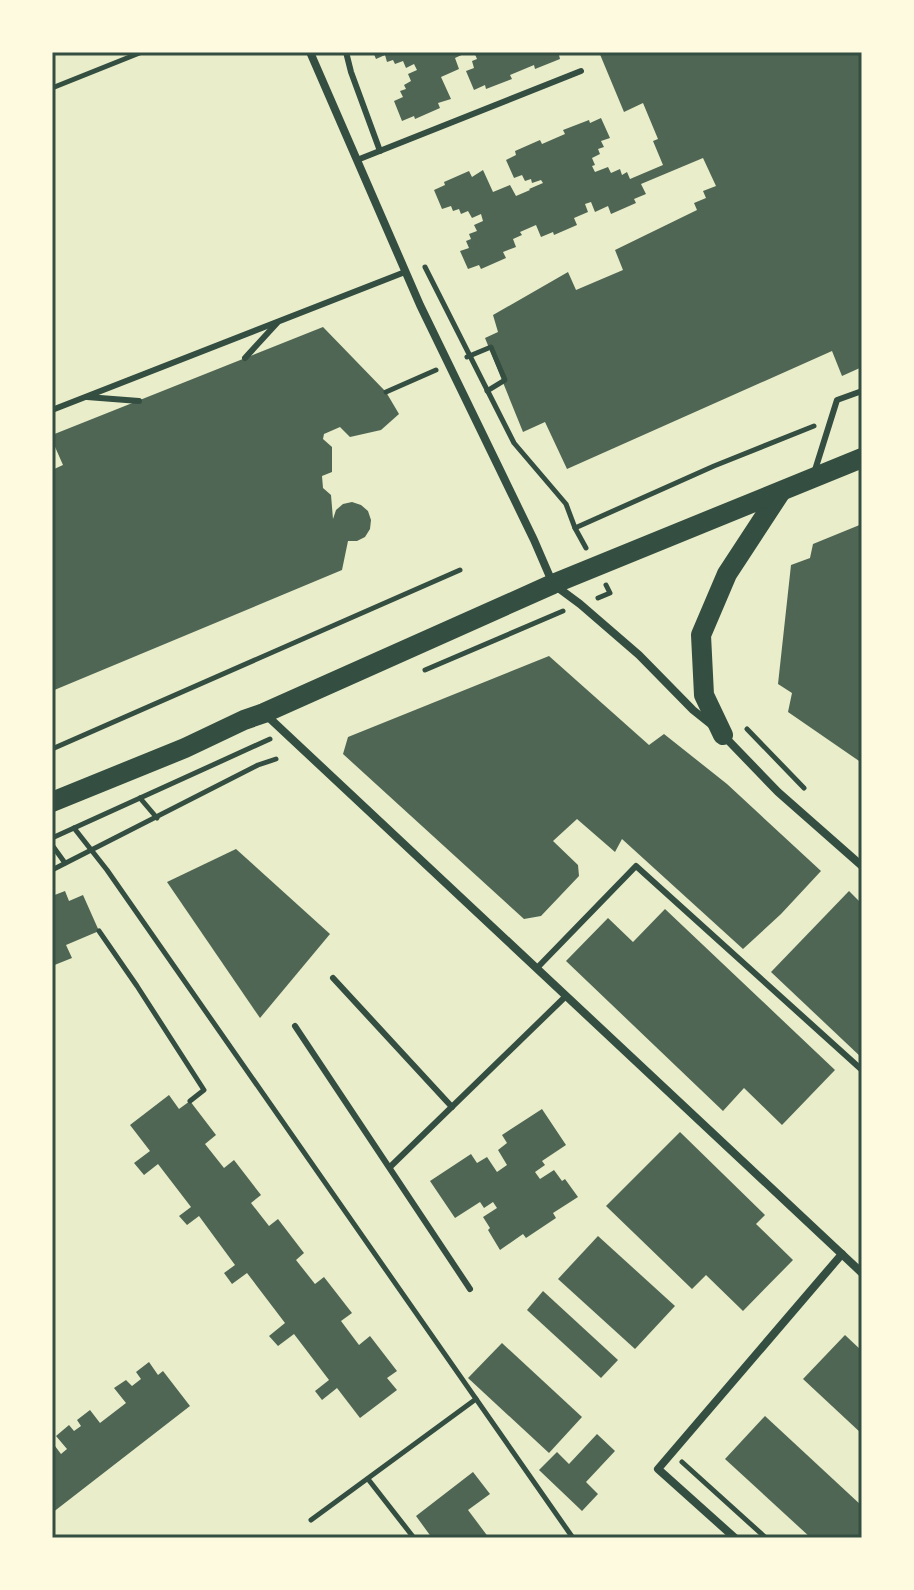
<svg xmlns="http://www.w3.org/2000/svg" width="914" height="1590" viewBox="0 0 914 1590" font-family="Literata,serif">
<style>
.building{fill:#4f6655}
.lines{fill:none;stroke-linecap:round;stroke-linejoin:round}
.path{stroke:#344e41;stroke-width:5}
.service{stroke:#344e41;stroke-width:6}
.minor{stroke:#344e41;stroke-width:8}
.primary{stroke:#344e41;stroke-width:20}
.neatline{fill:none;stroke:#344e41;stroke-width:3}
</style>
<rect width="100%" height="100%" fill="#e9edc9"/>
<g class="building">
<path d="M373,52H468L455,58L459,69L441,77L451,99L438,103L440,108L415,119L414,116L402,121L394,101L403,97L400,91L406,89L404,85L411,81L408,74L417,70L414,64L406,68L403,61L395,64L393,60L387,62L385,55L376,59Z"/>
<path d="M474,52H566L559,55L560,59L535,69L534,65L510,75L512,79L486,89L485,85L474,90L466,71L474,68L472,61L477,59Z"/>
<path d="M599,52H862V367L842,376L832,351L567,469L545,422L523,432L485,338L498,332L493,315L568,272L576,290L623,270L615,250L697,210L694,203L706,198L703,191L716,186L703,158L641,184L646,194L634,199L636,203L611,214L608,206L595,212L591,202L585,204L588,212L574,218L577,225L554,235L553,232L541,237L536,225L520,232L522,235L513,239L516,247L503,252L506,258L481,269L479,265L468,269L460,251L469,248L466,241L471,239L469,234L477,231L474,225L483,221L481,214L472,218L468,211L461,214L459,209L453,211L451,206L442,209L434,190L445,185L444,182L469,171L472,177L483,170L493,192L510,185L516,196L530,190L529,189L543,183L541,180L532,183L531,179L525,181L522,175L514,178L506,160L516,155L515,151L540,140L542,144L565,134L563,130L589,120L590,123L601,118L610,138L601,141L604,147L598,149L600,154L592,158L595,165L592,166L595,172L608,167L611,173L620,169L622,175L627,172L630,179L663,165L653,141L658,139L643,103L624,112Z"/>
<path d="M323,327L386,392L399,414L381,430L350,437L340,427L324,434L323,439L332,447V472L322,476L323,488L331,495L333,519L336,510L343,504L352,502L361,505L368,511L371,520L370,529L365,537L357,541H348L342,570L52,691V470L63,465L52,440V435Z"/>
<path d="M862,524V763L788,712L792,693L778,684L791,565L810,558L813,544Z"/>
<path d="M549,656L649,745L664,734L727,784L821,871L781,914L743,949L622,839L615,852L577,819L553,841L578,865L579,876L541,916L524,919L343,754L348,737Z"/>
<path d="M236,849L330,934L260,1018L167,882Z"/>
<path d="M65,891L69,901L83,895L99,931L66,945L72,958L52,966V896Z"/>
<path d="M849,891L862,904V1058L771,972Z"/>
<path d="M665,909L835,1070L782,1125L744,1088L723,1111L566,961L608,918L633,942Z"/>
<path d="M169,1095L179,1109L190,1101L216,1135L205,1144L224,1168L234,1160L261,1195L251,1203L269,1226L278,1219L304,1253L296,1260L315,1284L324,1277L352,1313L341,1321L359,1345L370,1336L397,1371L387,1378L397,1390L360,1418L337,1388L322,1400L315,1391L329,1380L294,1334L278,1346L269,1336L285,1323L247,1273L232,1284L224,1273L235,1265L199,1216L187,1225L179,1216L191,1207L158,1164L144,1175L134,1163L150,1151L130,1125Z"/>
<path d="M542,1109L566,1145L542,1161L545,1165L535,1172L540,1179L554,1170L562,1181L565,1179L578,1197L553,1213L556,1218L526,1238L523,1234L500,1250L488,1230L490,1228L483,1217L497,1208L493,1202L484,1208L480,1202L455,1218L430,1181L471,1154L477,1163L487,1157L497,1172L507,1165L498,1150L507,1143L502,1135Z"/>
<path d="M680,1132L765,1215L756,1224L793,1260L743,1311L706,1275L692,1289L606,1206Z"/>
<path d="M598,1236L675,1306L635,1349L558,1279Z"/>
<path d="M543,1291L618,1360L601,1378L527,1310Z"/>
<path d="M845,1335L862,1351V1434L803,1379Z"/>
<path d="M502,1343L582,1417L549,1453L468,1378Z"/>
<path d="M149,1362L158,1375L163,1371L190,1406L52,1513V1442L61,1454L67,1449L56,1436L69,1425L74,1431L81,1426L77,1420L90,1410L100,1423L126,1403L114,1388L126,1380L132,1386L141,1379L136,1372Z"/>
<path d="M765,1416L862,1506V1538H811L725,1459Z"/>
<path d="M597,1434L615,1451L586,1482L598,1494L582,1511L539,1470L557,1452L569,1464Z"/>
<path d="M473,1472L490,1494L468,1510L489,1538H432L416,1516Z"/>
</g>
<g class="lines">
<g class="path">
<path d="M52,88L142,52"/>
<path d="M425,267L514,443L566,504L575,528L586,548"/>
<path d="M467,357L491,347L505,380L487,391"/>
<path d="M386,392L436,370"/>
<path d="M575,528L714,466L814,426"/>
<path d="M598,598L610,593L606,585"/>
<path d="M425,670L563,611"/>
<path d="M747,729L804,788"/>
<path d="M52,749L460,570"/>
<path d="M140,798L157,818"/>
<path d="M74,828L107,870L573,1538"/>
<path d="M52,838L270,739"/>
<path d="M52,845L65,863"/>
<path d="M52,870L258,765L276,759"/>
<path d="M99,931L137,986L204,1090L190,1101"/>
<path d="M682,1462L766,1538"/>
<path d="M368,1479L414,1538"/>
<path d="M311,1520L476,1399"/>
</g>
<g class="service">
<path d="M346,52L351,72L380,151"/>
<path d="M357,160L581,71"/>
<path d="M245,358L277,323"/>
<path d="M87,397L139,401"/>
<path d="M52,410L405,272"/>
<path d="M815,470L837,400L862,391"/>
<path d="M537,968L636,866L862,1070"/>
<path d="M333,978L452,1107"/>
<path d="M295,1026L470,1289"/>
<path d="M390,1167L566,996"/>
</g>
<g class="minor">
<path d="M310,52L420,305L534,540L553,584L580,604L639,655L693,710L713,726"/>
<path d="M264,713L862,1273"/>
<path d="M723,735L778,792L862,866"/>
<path d="M735,1538L658,1469L842,1254"/>
</g>
<g class="primary">
<path d="M723,735L704,695L701,635L727,574L780,493"/>
<path d="M52,802L185,748L244,720L264,713L553,584L862,458"/>
</g>
</g>
<rect width="914" height="1590" fill="none" stroke="#fefae0" stroke-width="108"/>
<rect x="54" y="54" width="806" height="1482" class="neatline"/>
</svg>
